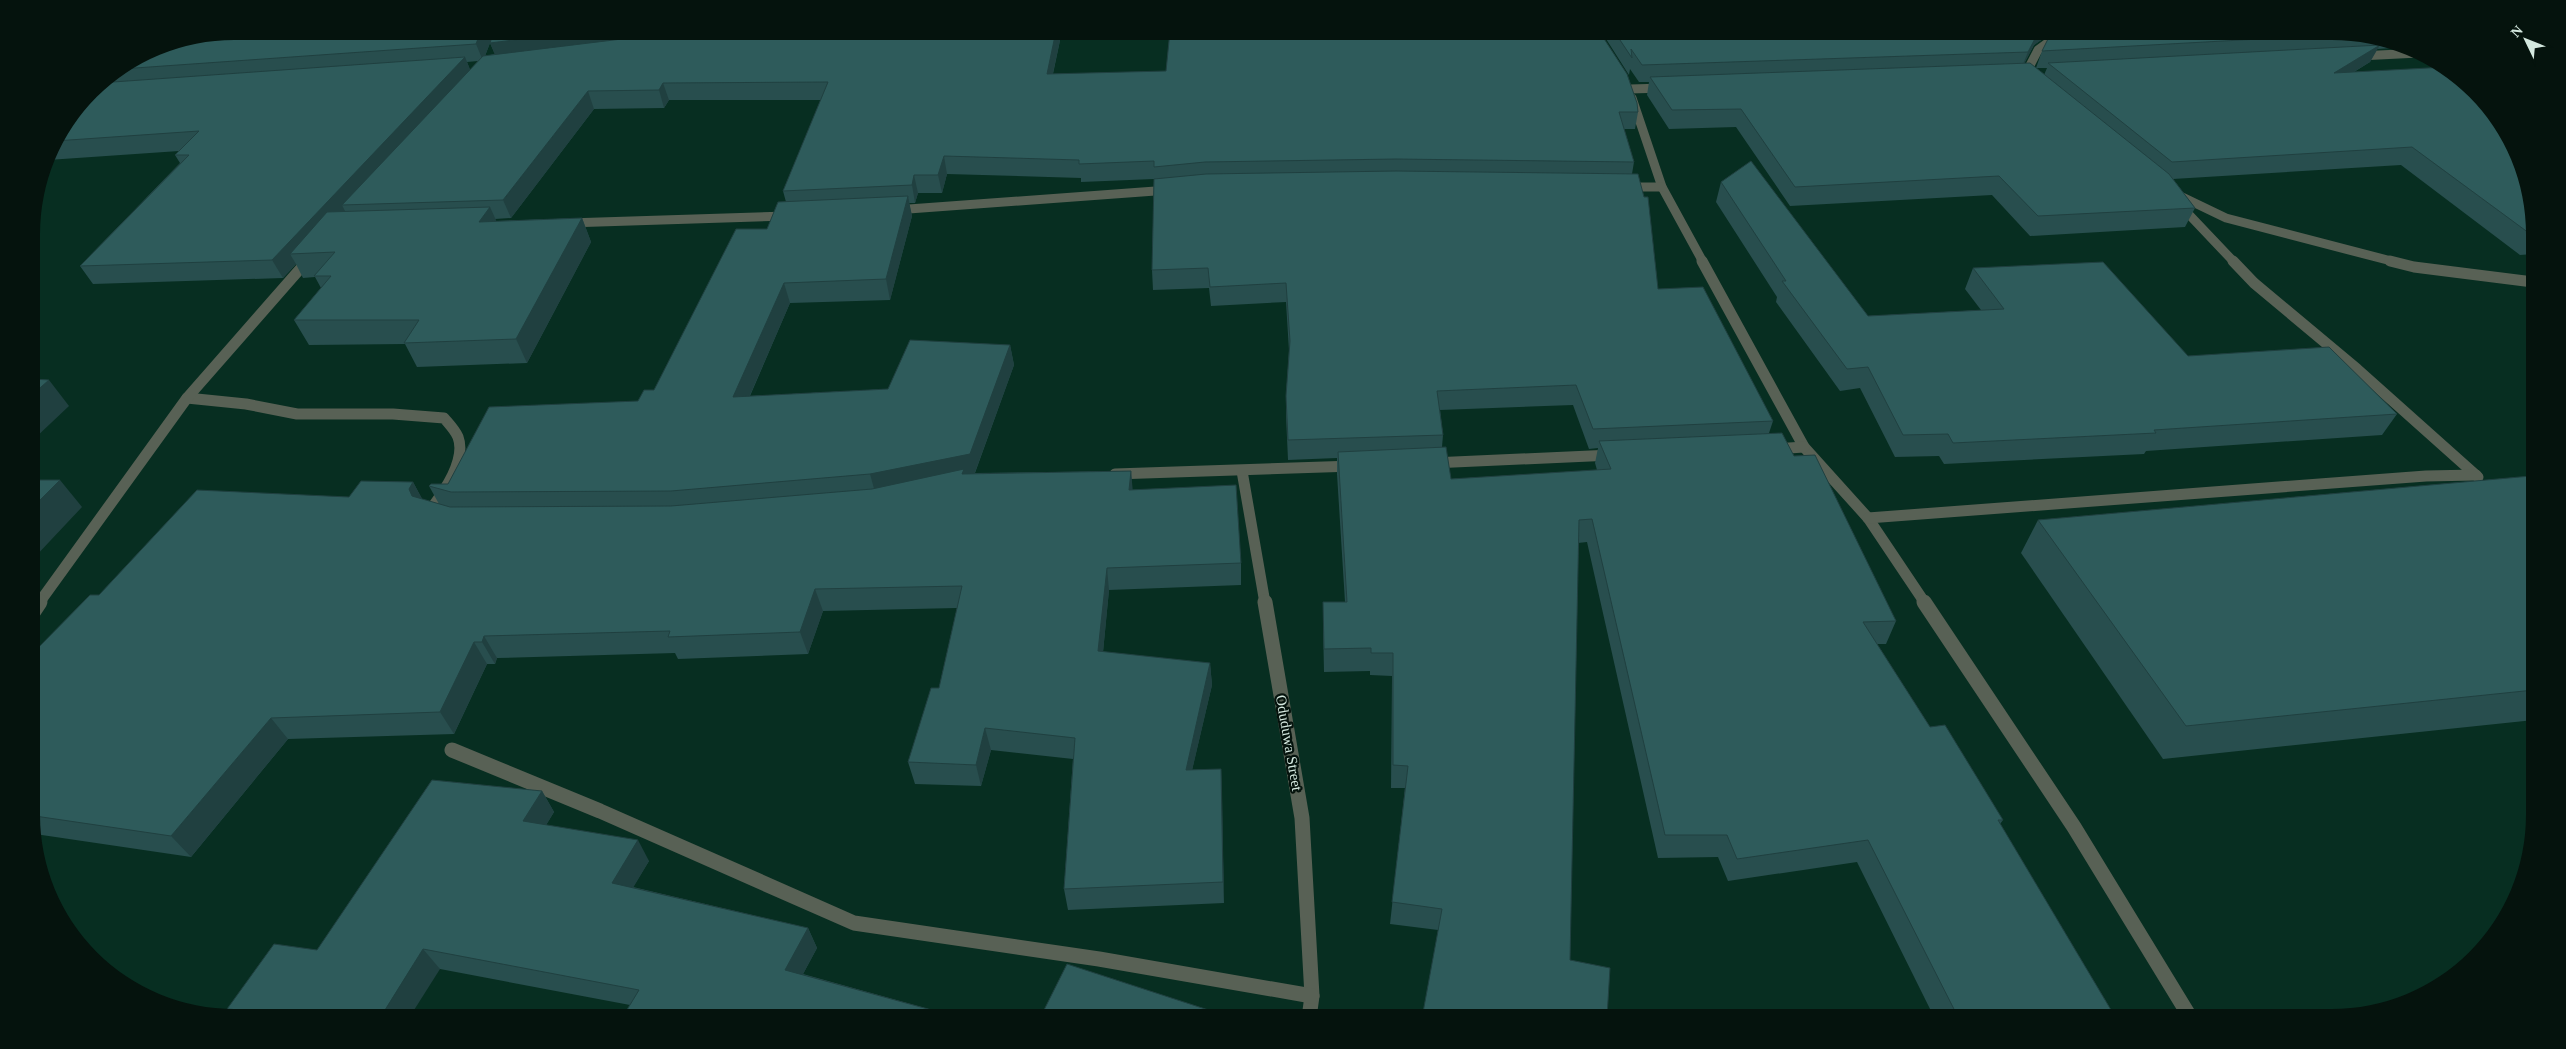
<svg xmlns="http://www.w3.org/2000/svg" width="2566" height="1049" viewBox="0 0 2566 1049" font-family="Georgia,serif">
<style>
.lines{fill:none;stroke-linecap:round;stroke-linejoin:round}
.minor-far2{stroke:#586155;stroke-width:9}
.minor-far1{stroke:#586155;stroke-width:11}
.minor{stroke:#586155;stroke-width:15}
.wall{fill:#284e4e;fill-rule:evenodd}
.shaded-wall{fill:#204040}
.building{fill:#2e5b5b;stroke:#204040}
.labels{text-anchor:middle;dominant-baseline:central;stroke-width:4.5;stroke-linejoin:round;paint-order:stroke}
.street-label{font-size:15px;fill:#d4e8df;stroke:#05130d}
</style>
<rect width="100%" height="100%" fill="#072e21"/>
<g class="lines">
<g class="minor-far2">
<path d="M2359,56L2419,53"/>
<path d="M2025,75L2038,50L2064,31"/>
<path d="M1630,89L1665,88"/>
<path d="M1632,98L1662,187L1703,262"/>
<path d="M1624,187H1662"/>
<path d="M2174,193L2226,218L2395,262"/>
<path d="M2179,204L2234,262"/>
<path d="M895,210L1169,190"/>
<path d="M568,223L788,216"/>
<path d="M306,262L309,259"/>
</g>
<g class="minor-far1">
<path d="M1702,261L1804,447L1868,518L1925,603"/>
<path d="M2233,261L2254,283L2357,369L2478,477"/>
<path d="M2390,261L2414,267L2533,282"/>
<path d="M187,398L246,404L297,414H393L444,418C449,424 455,430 458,437C467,461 442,494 429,512L434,514"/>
<path d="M1774,449L1804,447"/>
<path d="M1432,463L1612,455"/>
<path d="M1242,471L1265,603"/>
<path d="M1115,474L1354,466"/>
<path d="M1868,518L2426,476L2476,475"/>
<path d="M39,603L187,398L307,261"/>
</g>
<g class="minor">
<path d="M1265,602L1302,818L1312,996L1309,1018"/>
<path d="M1924,602L2074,827L2190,1017"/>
<path d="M34,611L40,602"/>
<path d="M452,750L600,811L854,923L1099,959L1312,996"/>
</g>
</g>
<g class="wall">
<path d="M1062,31L1053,74L1638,112L1635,129H1624L1634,162L1632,174L1658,289L1773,421L1769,433L1794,456L1896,621L1886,644H1877L1930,727L2003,820L2000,824L2114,1015L2123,1017H1934L1857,862L1728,881L1718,857L1658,858L1587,542L1578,543L1438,930L1390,924L1405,788H1391L1392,676L1370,675V671L1324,672L1323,625V602H1345L1337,474V458L1288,460L1286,416V396L1289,351L1286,302L1211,306L1209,288L1153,290L1152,270L1154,179L1081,182V178L947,174L942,193H918L915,203H909L912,216L890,300L790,303L750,396L888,389L1010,345L1014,365L975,473L1131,471L1132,490L1241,563V585L1109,590L1103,652L1210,663L1212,685L1192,770L1221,769L1224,903L1068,910L1064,889L1073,759L991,750L981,786L915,784L908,762L939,688L957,608L823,611L808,654L678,659L675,653L497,658L495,664H487L454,734L288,739L191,857L35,834L34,652L99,595L349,497L413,482L422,499L439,504L429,486L448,484L638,401L654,390L786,202L783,191L821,100H669L664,108L594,109L511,218L495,219L496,221L582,218L591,242L527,363L417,367L405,344L309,345L294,320L321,288L315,277L303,278L296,264L283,278L93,284L80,266L180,163L175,155L179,151L48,160L52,144L100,82L157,47ZM490,43L495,54L485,56ZM478,61L470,70L467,62ZM1573,405L1589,449L1598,448L1595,463L1597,470L1451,479L1442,447L1443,435L1440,410Z"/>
<path d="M1601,31H2054L2034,45L2024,64L2036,68L2042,51L2332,31L2398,42L2392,48L2377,49L2370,62L2354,72L2533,207V254L2520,255L2401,165L2173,179L2195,208L2185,227L2030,236L1992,195L1790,206L1736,127L1669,129L1647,95L1649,82H1639L1630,69L1629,75ZM2036,68H2047L2044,75Z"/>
<path d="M1721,182L1868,316L1981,310L1965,289L1973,268L2188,356L2397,414L2382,435L2146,451L2144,454L1944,464L1939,456L1895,457L1860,388L1840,391L1776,302L1777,297L1716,202Z"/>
<path d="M2534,479V720L2163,759L2021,553L2038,520Z"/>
<path d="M542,791L554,812L546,825L649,861L633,887L808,928L817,948L803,974L950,1015V1018H622L630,1005L440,969L317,950Z"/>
</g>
<g class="shaded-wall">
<path d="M481,31H726L497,60L490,43L483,61L476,44Z"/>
<path d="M1056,31H1062L1049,91L1047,74Z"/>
<path d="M2039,31H2054L2034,45L2021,69L2028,52Z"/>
<path d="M2396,42L2400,43L2392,48Z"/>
<path d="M2380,45L2370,62L2324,90L2334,73Z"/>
<path d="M465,57L472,74L342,205L345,211L306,253L290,254L296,264L283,278L272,260Z"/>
<path d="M663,83L669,100L664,108L659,90Z"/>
<path d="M588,91L594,109L511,218L503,200Z"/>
<path d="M944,156L947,174L942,193L938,175Z"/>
<path d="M914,175L918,193L915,203L912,185Z"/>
<path d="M908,196L912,216L890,300L886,279Z"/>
<path d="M490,207L501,231L479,222Z"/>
<path d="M582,218L591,242L527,363L516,339Z"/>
<path d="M784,283L790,303L740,418L733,397Z"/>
<path d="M1010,345L1014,365L974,475L876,496L870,474Z"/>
<path d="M49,380L69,406L33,440V384Z"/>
<path d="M1131,471L1133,493L1129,490Z"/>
<path d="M60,480L82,507L34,558L33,507Z"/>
<path d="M413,482L425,504L412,496L409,489Z"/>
<path d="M1107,568L1109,590L1101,673L1098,651Z"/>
<path d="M815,589L823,611L808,654L800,632Z"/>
<path d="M484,636L497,658L495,664L482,642Z"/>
<path d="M474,642L487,664L454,734L440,712Z"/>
<path d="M1210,663L1212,685L1187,792L1186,770Z"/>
<path d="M271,718L288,739L191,857L171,836Z"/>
<path d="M985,728L991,750L981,786L976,765Z"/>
<path d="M1221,769L1222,790L1224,903L1223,882Z"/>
<path d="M542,791L554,812L536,842L523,821Z"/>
<path d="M638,840L649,861L624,903L612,883Z"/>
<path d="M808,928L817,948L795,989L785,970Z"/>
<path d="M423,949L440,969L409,1018H380Z"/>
</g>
<g class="building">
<path d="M234,31H481L476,44L121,69L157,47Z"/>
<path d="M494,31H584L490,43Z"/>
<path d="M687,31H1056L1047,74L1166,71L1170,31H1599L1627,74L1637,103L1638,112H1619L1634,162L1396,159L1205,162L1154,167V161L1079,164V160L944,156L938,175H914L912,185L783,191L828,82L663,83L659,90L588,91L503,200L342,205L483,56Z"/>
<path d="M1614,31H2039L2028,52L1642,65L1631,49L1632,58Z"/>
<path d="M2058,31H2332L2350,34L2042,51L2049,37Z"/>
<path d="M2380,45L2334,73L2447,67L2485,100L2514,144L2533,207V236L2412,147L2172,162L2048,63Z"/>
<path d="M465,57L272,260L80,266L189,155H175L199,131L55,141L99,83Z"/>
<path d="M2030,63L2169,174L2195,208L2038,216L1999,176L1795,187L1741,109L1672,110L1650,77Z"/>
<path d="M1751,161L1868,316L2004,309L1973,268L2103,262L2188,356L2329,347L2397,414L2154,430L2156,433L1953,443L1948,434L1903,435L1868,367L1847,369L1782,281H1786L1721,182Z"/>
<path d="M1396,171L1638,174L1644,197H1648L1658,289L1703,287L1773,421L1593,429L1576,385L1437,391L1443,435L1288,440L1286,396L1290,341L1286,283L1210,287L1208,268L1152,270L1154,179L1206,174Z"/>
<path d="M908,196L886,279L784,283L733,397L888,389L910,340L1010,345L970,454L870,474L671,491L451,492L429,486L431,484H448L489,407L638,401L644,390H654L736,229H767L778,202Z"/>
<path d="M490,207L479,222L582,218L516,339L404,343L419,320H294L331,276H314L335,252L290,254L327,212Z"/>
<path d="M33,379L49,380L33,394Z"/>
<path d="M1782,433L1794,456L1815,455L1896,621L1863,622L1930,727L1945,725L2003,820H1998L2114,1015L2120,1014L2123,1017H1958L1868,840L1737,859L1727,835H1665L1592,519L1579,520L1570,960L1610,968L1607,1017L1422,1018L1442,909L1392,902L1408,766L1393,765V653H1371V648L1324,649L1323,602H1347L1338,452L1446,447L1451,479L1611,469L1599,441Z"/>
<path d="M964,469L962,474L1131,471L1129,490L1236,485L1241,563L1107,568L1098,651L1210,663L1186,770L1221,769L1223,882L1064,889L1075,738L985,728L976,765L908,762L931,688H939L962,586L815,589L800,632L668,637L670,631L484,636L482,642H474L440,712L271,718L171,836L35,816L34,652L90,595H99L197,490L349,497L361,481L413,482L409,489L412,496L450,507L671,506L872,489Z"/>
<path d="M2531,476L2534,479V690L2186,726L2038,520Z"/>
<path d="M33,480H60L33,507Z"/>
<path d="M432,780L542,791L523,821L638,840L612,883L808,928L785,970L950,1015L948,1018H622L639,990L423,949L380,1018H234L222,1016L274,944L317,950Z"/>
<path d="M1067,964L1233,1018H1040Z"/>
</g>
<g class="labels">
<g class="street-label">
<text transform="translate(1289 743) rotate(80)">Oduduwa Street</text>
</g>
</g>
<path d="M0 0H2566V1049H0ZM234 40H2332A194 194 0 0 1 2526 234V815A194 194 0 0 1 2332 1009H234A194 194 0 0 1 40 815V234A194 194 0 0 1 234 40Z" fill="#05130d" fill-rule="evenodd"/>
<g transform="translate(2526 40) rotate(313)" stroke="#05130d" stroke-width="4" paint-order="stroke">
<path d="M0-4L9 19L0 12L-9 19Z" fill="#d4e8df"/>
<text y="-8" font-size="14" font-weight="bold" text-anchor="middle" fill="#d4e8df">N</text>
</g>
</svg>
